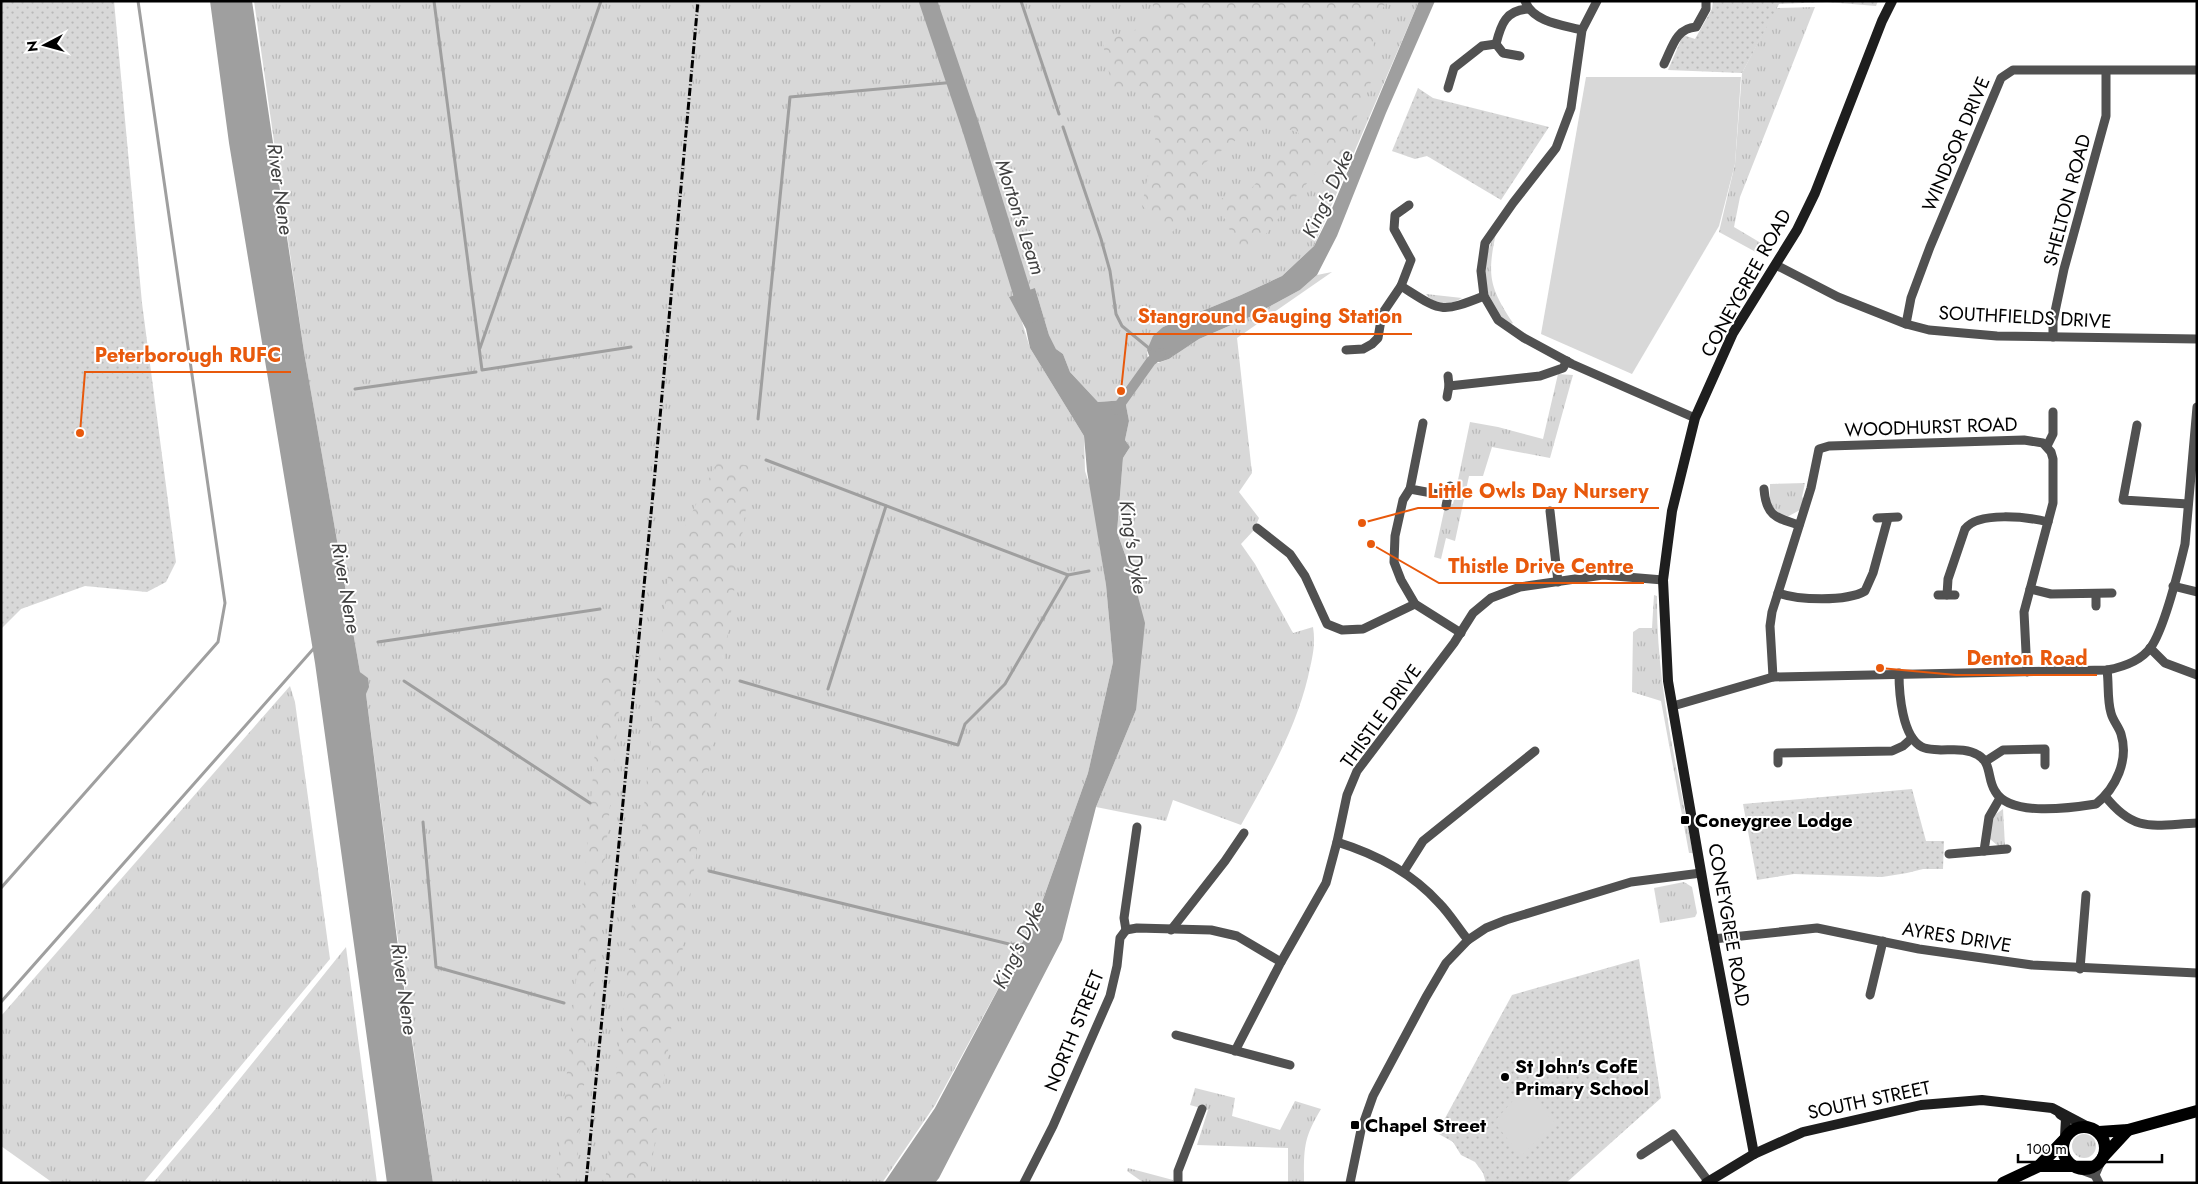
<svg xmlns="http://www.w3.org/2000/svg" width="2198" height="1184" viewBox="0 0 2198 1184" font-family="Jost,sans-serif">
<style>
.grass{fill:url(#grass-tufts)}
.forest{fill:url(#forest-crowns)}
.park{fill:url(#park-dots)}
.garden{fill:#d8d8d8}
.water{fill:#9f9f9f}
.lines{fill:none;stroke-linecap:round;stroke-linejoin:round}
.stream{stroke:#9f9f9f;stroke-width:3}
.canal{stroke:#9f9f9f;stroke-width:10}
.river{stroke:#9f9f9f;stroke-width:18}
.street{stroke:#515151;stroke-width:9}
.secondary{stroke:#1e1e1e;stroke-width:10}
.primary{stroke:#000;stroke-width:12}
.rail{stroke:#000;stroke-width:3;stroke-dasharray:8 2.5 1 2.5;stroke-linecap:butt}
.poi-dot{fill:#000;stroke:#fff;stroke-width:2}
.labels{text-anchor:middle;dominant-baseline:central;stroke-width:4;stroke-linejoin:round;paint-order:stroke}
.street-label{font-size:19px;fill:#000;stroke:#fff}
.poi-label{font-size:19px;font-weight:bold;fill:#000;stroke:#fff;text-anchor:start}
.water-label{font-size:20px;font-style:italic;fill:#404040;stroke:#fff}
.leader{fill:none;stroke:#e8590c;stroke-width:2}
.callout-dot{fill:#e8590c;stroke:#fff;stroke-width:2}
.callout-label{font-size:20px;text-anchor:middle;font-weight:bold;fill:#e8590c;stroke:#fff;stroke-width:4;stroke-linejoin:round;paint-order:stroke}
</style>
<defs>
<pattern id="grass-tufts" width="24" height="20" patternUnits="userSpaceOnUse" patternTransform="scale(1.25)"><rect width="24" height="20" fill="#d8d8d8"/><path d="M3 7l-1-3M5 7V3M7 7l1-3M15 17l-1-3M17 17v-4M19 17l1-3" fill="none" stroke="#b8b8b8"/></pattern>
<pattern id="forest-crowns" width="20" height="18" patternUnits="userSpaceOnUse" patternTransform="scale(1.25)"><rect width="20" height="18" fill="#d8d8d8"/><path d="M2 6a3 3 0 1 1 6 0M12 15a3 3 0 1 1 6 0" fill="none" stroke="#b8b8b8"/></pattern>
<pattern id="park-dots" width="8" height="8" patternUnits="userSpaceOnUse" patternTransform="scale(1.25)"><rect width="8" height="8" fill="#d8d8d8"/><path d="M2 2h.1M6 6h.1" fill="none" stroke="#b8b8b8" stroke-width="1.8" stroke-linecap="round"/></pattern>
</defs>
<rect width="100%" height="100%" fill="#fff"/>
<g class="grass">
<path d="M254,1H1419L1314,246L1282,276L1241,295L1163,327L1147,350L1148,359L1158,363L1169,359L1199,339L1252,316L1300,290L1317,275L1332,272L1237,338L1252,473L1239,492L1259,518L1254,530L1241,544L1255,564L1293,633L1313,627C1316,645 1312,659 1308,677C1295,731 1268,777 1241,825L1173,800L1166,821L1096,807L1136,710L1132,574L1117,532L1123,458L1130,447L1125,440L1129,421L1125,400L1098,402L1070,372L1063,354L1056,349L1049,335L1035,288L1022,322L1030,348L1084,436L1085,471L1091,489L1106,585L1113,662L1088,773L1042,902L1011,965L935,1105L882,1183H433L396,926L366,694L367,678L360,672L304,352Z"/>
<path d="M1815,7L1740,197L1734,227L1771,249L1765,257L1719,232L1735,164L1742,73L1776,8Z"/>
<path d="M1496,233C1487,275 1489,287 1513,323L1509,325C1482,301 1478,264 1496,233Z"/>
<path d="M1426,294L1462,298C1450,306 1433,305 1426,294Z"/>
<path d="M1558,374L1573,375L1550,458L1492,447L1483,476H1469L1455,541L1446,538L1441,559L1434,557L1446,502L1453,504L1470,422L1498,427L1543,439Z"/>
<path d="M1805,483L1802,497L1804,499L1800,510L1787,517L1775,513L1770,504V484Z"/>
<path d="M1654,595L1657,596C1656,683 1677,768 1693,853H1689L1661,701L1632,692L1633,632L1639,628H1652Z"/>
<path d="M290,686L295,702L330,959L143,1183H53L1,1146V1016Z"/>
<path d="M2003,809L2005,846H1998L1989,838L1992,817Z"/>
<path d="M1684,882L1692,887L1697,913L1695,917L1660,923L1654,888Z"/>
<path d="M346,947L377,1183H153L213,1112Z"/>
<path d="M1195,1088L1235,1098L1232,1116L1280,1130L1295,1101L1321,1109C1303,1139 1304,1149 1304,1183H1288V1148L1197,1145L1208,1110L1190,1105Z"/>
<circle cx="2084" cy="1146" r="12"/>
<path d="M1128,1168L1173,1180L1172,1183H1144L1127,1171Z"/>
</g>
<g class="forest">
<path d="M1152,1H1387L1371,28L1377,67L1340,158L1316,172L1244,261L1216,200L1250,190L1299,133L1263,120L1198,168V207L1169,235L1142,205L1158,125L1140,86L1114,97L1102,39L1156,24Z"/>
<path d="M718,461L752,466L649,1183H605L670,556Z"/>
<path d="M602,666H623L575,1183H556L576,982Z"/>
</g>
<g class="park">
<path d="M1,1H114L142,303L176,562L166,582L147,592L85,586L21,609L2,628Z"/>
<path d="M1713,1H1878L1876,6L1827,2L1779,4L1742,73L1668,70L1683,35L1695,39L1712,9Z"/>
<path d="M1418,88L1433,98L1549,127L1501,200L1427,156L1415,159L1392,151Z"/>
<path d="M1912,789L1926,841H1944L1943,869H1923L1907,873L1882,877L1794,874L1757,880L1743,804Z"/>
<path d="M1639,959L1661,1098L1566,1183H1486L1483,1173L1475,1162L1461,1155L1453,1142L1437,1133L1512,995Z"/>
</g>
<g class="garden">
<path d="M1586,77H1741L1735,164L1719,226L1632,374L1541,334Z"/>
<path d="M1524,1088L1555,1123L1521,1156L1494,1122Z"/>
</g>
<g class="water">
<path d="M210,1H252L304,352L360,672L368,678L369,687L366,694L398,947L433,1183H387L315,663L229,143Z"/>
<path d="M1419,1H1435L1386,113L1337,236L1317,275L1300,290L1252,316L1199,339L1169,359L1160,362L1151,361L1147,350L1153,336L1163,327L1241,295L1282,276L1314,246L1328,218Z"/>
<path d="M1035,288L1049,335L1056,349L1063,354L1070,372L1098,402L1125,400L1129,421L1125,440L1130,447L1123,458L1117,532L1132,574L1145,623L1136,710L1096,807L1062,940L939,1178L935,1183H884L935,1108L1011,965L1041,905L1088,773L1113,662L1106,585L1087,471L1084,436L1030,348L1026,329L1009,297Z"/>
</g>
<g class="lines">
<g class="stream">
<path d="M434,1L482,370L631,347"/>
<path d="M1021,1L1059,114"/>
<path d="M1063,127L1101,239L1110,271L1116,314L1122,326L1150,349"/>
<path d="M480,348L601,1"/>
<path d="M355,389L476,372"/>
<path d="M758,419L790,97L956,82"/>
<path d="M766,460L1068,575"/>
<path d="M378,642L600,609"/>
<path d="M404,681L590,803"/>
<path d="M740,681L958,745L965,724L1005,684L1068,575L1089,571"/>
<path d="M828,689L886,506"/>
<path d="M423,822L436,967L564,1003"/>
<path d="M709,871L1009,944L1025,945"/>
<path d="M1,888L218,642L225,603L138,1"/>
<path d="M1,1002L315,647"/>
</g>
<path class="canal" d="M1116,410L1151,361L1161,353"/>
<path class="river" d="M928,1L971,128L1022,293L1031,314"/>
<g class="street">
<path d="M1525,1C1533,22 1562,25 1582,30"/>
<path d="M1597,1L1582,30L1571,108L1556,148L1513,203L1485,243L1481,271L1484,296L1498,320L1524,338L1572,364L1695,418"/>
<path d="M1496,44C1501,24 1506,10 1528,9"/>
<path d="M1664,64C1672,48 1676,28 1696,27L1706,9V1"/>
<path d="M1448,88L1454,68L1482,46L1496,44L1503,53L1520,56"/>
<path d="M1776,265L1838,297L1906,324L1929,330L1997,336L2197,339"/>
<path d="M1401,286C1441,311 1439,314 1484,296"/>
<path d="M1906,324L1911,298L1930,247L2001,78L2013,70H2197"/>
<path d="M2053,337V321L2064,269L2106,116V71"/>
<path d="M1346,350L1363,349L1372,344L1378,338L1382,314L1401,286L1411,260L1394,229L1395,215L1409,205"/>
<path d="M1449,386L1540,376L1563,368L1567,361"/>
<path d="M1447,397L1449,386L1448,376"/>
<path d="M1423,423L1410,489L1448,496"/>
<path d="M2137,425L2123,500L2188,504"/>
<path d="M2047,446L2053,434V412"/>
<path d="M1410,489L1403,500L1395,536L1394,562L1401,580L1415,604L1461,633"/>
<path d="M1764,489C1766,516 1776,518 1799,525"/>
<path d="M1446,506L1450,486"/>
<path d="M1550,511L1558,582"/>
<path d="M1877,518L1898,517"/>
<path d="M1257,528L1290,554L1305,576L1327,624L1342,630L1363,629L1415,604"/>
<path d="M2173,586L2197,592"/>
<path d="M2030,589L2051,594L2112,593"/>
<path d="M1778,593C1798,600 1846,602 1865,591L1873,573L1888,518"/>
<path d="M2096,594V606"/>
<path d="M1938,595H1955"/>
<path d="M1947,595L1948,579L1965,529C1978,511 2028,517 2048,522"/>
<path d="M2150,648L2165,663L2197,675"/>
<path d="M1899,673C1899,693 1902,737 1922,747C1928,750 1934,749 1941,750C1953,750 1967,748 1978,755C1992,763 1987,779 1995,791C2009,817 2071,808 2096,804C2116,788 2129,760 2121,734C2119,727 2113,721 2111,713C2107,700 2109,684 2107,670"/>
<path d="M1773,677L1770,626L1772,612L1811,488L1819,449L1829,446L2024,440L2043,443L2051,452L2053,459V503L2024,612L2027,672"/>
<path d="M1673,706L1773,677L2107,670C2123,667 2141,661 2151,647C2165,627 2179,569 2185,544L2197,407"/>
<path d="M1986,761L2003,750L2045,749V765"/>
<path d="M1778,763V753L1892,751L1903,746L1912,738"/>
<path d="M2105,796C2135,834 2154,825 2197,823"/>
<path d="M1337,842C1376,854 1412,873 1439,903C1450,914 1458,928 1468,940"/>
<path d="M1984,851L2007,849"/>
<path d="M1949,854L1984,851L1989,817L2000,798"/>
<path d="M1404,871L1423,841L1535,751"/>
<path d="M1126,930L1137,928L1211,930L1237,936L1281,962"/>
<path d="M1126,930L1124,918L1137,827"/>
<path d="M1171,930L1225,861L1244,833"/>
<path d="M1713,939L1817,928L1919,949L2032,965L2197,973"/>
<path d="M2080,969L2086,895"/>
<path d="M1870,995L1883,941"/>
<path d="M1176,1035L1290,1065"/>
<path d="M1235,1051L1281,962L1326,883L1337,842L1347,795L1357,771L1454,643L1473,613L1491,598L1520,587L1603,575L1663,580"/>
<path d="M1641,1155L1673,1134L1708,1181"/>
<path d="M2076,1168L2095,1175L2099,1183"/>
<path d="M2095,1175L2102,1159"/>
<path d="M1024,1183L1053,1126L1110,996L1117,966L1120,938L1126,930"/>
<path d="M1178,1183V1171L1202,1109"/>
<path d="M1350,1183L1361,1130L1373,1096L1426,997L1446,963L1468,940L1486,928L1506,920L1631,882L1701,873"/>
</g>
<g class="secondary">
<path d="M2060,1114L2066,1118L2065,1137"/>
<path d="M1754,1154L1705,895L1668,681L1663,580L1672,511L1695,418L1733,333L1797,230L1815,193L1882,21L1892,1"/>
<path d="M1706,1183L1754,1154L1803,1132L1921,1105L1982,1100L2052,1108L2088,1127"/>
</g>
<g class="primary">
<circle cx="2084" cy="1148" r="21"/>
<path d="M2099,1132L2128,1130L2197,1111"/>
<path d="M2103,1157L2128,1130"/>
<path d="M2039,1166H2073"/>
<path d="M2003,1183L2039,1166L2064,1140"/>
</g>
<path class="rail" d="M586,1183L654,483L698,1"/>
</g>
<g class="poi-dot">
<rect x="1680" y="815" width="10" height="10" rx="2.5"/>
<circle cx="1505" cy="1077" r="5"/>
<rect x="1350" y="1120" width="10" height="10" rx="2.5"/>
</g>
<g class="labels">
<g class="street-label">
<text transform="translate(1956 144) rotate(-67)">WINDSOR DRIVE</text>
<text transform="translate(2067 200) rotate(-75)">SHELTON ROAD</text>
<text transform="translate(1746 283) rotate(-61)">CONEYGREE ROAD</text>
<text transform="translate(2025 317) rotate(3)">SOUTHFIELDS DRIVE</text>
<text transform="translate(1931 427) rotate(-2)">WOODHURST ROAD</text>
<text transform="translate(1381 716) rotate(-54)">THISTLE DRIVE</text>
<text transform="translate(1729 925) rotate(80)">CONEYGREE ROAD</text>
<text transform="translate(1957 937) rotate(9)">AYRES DRIVE</text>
<text transform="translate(1074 1031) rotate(-68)">NORTH STREET</text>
<text transform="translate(1869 1100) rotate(-12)">SOUTH STREET</text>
</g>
<g class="poi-label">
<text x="1695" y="820">Coneygree Lodge</text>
<text x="1515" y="1066">St John's CofE<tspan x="1515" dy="22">Primary School</tspan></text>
<text x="1365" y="1125">Chapel Street</text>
</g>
<g class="water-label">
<text transform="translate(280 189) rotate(82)">River Nene</text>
<text transform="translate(1328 194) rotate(-65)">King's Dyke</text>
<text transform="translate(1020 217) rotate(72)">Morton's Leam</text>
<text transform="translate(1133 547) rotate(81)">King's Dyke</text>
<text transform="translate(346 588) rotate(80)">River Nene</text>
<text transform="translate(1019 945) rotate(-64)">King's Dyke</text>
<text transform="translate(404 989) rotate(82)">River Nene</text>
</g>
</g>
<path class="leader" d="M1121 391L1127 334H1412M80 433L85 372H291M1362 523L1418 508H1659M1371 544L1439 583H1644M1880 668L1956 675H2097"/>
<g class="callout-dot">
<circle cx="1121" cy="391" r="5"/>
<circle cx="80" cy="433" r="5"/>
<circle cx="1362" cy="523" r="5"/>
<circle cx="1371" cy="544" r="5"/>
<circle cx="1880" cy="668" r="5"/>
</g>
<g class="callout-label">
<text x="1270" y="323">Stanground Gauging Station</text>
<text x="188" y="362">Peterborough RUFC</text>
<text x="1538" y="498">Little Owls Day Nursery</text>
<text x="1541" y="573">Thistle Drive Centre</text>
<text x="2027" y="665">Denton Road</text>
</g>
<rect width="2198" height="1184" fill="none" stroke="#000000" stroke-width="5"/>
<g transform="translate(45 45) rotate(264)" stroke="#ffffff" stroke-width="4" paint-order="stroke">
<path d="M0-4L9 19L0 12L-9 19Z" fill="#000000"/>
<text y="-8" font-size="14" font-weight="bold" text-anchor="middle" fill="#000000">N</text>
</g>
<path d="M2018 1154v8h144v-8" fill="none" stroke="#000000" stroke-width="2.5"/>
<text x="2026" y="1154" font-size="15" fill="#000000" stroke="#ffffff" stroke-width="4" paint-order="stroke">100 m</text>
</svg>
